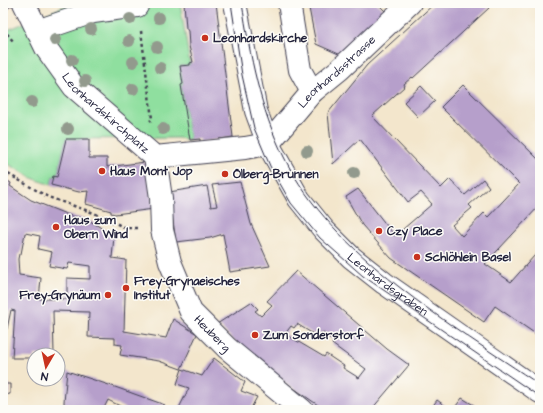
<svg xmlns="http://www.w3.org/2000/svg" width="543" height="413" viewBox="0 0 543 413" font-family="'Architects Daughter',sans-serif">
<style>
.green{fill:#8fdf9f;stroke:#58806d}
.building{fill:#b69fcb;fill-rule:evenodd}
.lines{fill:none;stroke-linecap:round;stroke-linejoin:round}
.minor-casing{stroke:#413f51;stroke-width:24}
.path{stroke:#413f51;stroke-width:2.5;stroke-dasharray:3 3;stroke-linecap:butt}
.minor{stroke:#fff;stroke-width:22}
.tram{stroke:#22223b;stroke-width:1}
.tree{fill:#929a8d}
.poi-dot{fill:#c8321e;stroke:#fdfcf7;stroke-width:1.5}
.labels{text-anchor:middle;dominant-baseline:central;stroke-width:3;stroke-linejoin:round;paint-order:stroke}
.poi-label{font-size:12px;font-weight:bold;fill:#22223b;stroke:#fdfcf7;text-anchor:start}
.street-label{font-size:12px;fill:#22223b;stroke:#fdfcf7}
</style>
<rect width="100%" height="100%" fill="#fdfcf7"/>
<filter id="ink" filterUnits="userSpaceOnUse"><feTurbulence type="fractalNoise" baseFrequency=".025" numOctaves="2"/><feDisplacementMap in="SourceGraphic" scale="8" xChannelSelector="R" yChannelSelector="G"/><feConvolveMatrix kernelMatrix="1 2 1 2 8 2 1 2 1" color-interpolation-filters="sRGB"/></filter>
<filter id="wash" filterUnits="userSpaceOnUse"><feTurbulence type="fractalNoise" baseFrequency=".012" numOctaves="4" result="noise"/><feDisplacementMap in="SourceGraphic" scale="16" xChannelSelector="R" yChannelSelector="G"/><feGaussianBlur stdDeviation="0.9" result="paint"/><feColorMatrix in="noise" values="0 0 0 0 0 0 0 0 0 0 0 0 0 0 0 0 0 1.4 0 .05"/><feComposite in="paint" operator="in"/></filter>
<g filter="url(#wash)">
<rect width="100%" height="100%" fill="#f3e6cc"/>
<path class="green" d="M72,3H180L190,65L180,66L183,84L181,85L190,140L178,138L66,139L57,177L53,176L51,185L32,178L3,161V32Z"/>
<g id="blocks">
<g class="building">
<path d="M3,3H15L3,12Z"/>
<path d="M184,3H216L233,137L200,142V139L190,140L181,85L183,84L180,66L190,65V63L193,62L189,46L188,31L186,28Z"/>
<path d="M308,3H377L385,11L341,55L316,44Z"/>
<path d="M435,3H484L489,8L413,78L412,77L404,84L405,86L372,116L441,188L450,179L465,195L483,179L489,187L469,205L472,208L452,225L462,236L484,213L488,217L519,184L441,107L463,85L540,161V205L485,264L511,282L535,255L540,258V337L495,306L484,322L391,258L362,225L346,197L358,189L395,236L432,204L421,192L408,202L360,139L333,164L328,113L367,65Z"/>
<path d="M421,86L435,101L418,117L404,102Z"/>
<path d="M66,139H89V158H107V167L145,162L154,209L115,214L111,213V211L86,204L88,191L79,192L51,185L53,176L57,177Z"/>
<path d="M3,178L11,183L10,186L31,200L71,216L87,219L114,236L112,258L126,260L124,331L166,338L173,319L197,334L181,369L159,361L120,355L122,345L115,344V338L88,337L89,312L53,311L54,355H34V358H12L15,311L11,310L7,329L3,326ZM25,233L40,236L38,249L52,252L49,266L67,269L69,263L90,266V279L67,278V299H39L41,278L19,275L18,259L19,254H21Z"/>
<path d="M240,182L251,224L270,266L230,272L223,234L210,238L176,242L169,192L207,186L211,207L217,206L212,185Z"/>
<path d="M296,271L387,349L409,365L371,410H325L255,361L217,324L251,302L258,309L255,311L261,316L272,305L267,301ZM297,324L318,337L322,332L334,341L332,344L366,369L359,378L343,368L344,366L326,354L324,357L285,334L291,326L294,328Z"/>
<path d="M214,358L245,382L241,391L257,397L250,410H178L189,388L177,384L182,369L202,376Z"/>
<path d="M67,371L115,387L165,405L163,410H128L108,400L103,410H65L64,402Z"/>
<path d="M3,384H10V394L3,395Z"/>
<path d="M462,398L482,410H453Z"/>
<path d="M437,400L451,410H430Z"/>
</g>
</g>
</g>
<g filter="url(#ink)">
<use href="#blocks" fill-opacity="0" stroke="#413f51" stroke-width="1"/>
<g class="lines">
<g class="minor-casing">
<g id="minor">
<path id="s1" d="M24,3L46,48L74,87L155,157L245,148L268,144"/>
<path id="s2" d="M235,3L256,111L268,144L299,199L324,230L351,257L384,283L540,392"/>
<path d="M289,3L300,70L312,92"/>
<path d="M37,31L93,12L137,6"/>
<path id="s3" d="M268,144L312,92L339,70L410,3"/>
<path id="s4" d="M155,157L161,198L162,230L170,262L191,312L227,348L302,410"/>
</g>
</g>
<g class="path">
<path d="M3,29L13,41"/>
<path d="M141,31L152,119L150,121"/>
<path d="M3,171L48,197L94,213L126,228H137"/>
</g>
<use href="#minor" class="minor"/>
<g class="tram">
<path d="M231,3L242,75L254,128L270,166L291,203L320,238L363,276L540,397"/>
<path d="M242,3C250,56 260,109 284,157C332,255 452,325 540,385"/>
</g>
</g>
<g class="tree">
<circle cx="159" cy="18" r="6"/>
<circle cx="130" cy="19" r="6"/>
<circle cx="91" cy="29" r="6"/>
<circle cx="55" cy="40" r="6"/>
<circle cx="129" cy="41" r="6"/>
<circle cx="157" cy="47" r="6"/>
<circle cx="72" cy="60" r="6"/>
<circle cx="133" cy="62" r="6"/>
<circle cx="160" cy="68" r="6"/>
<circle cx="85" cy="81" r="6"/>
<circle cx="133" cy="89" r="6"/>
<circle cx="32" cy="102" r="6"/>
<circle cx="68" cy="129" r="6"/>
<circle cx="163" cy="129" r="6"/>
<circle cx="307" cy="151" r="6"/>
<circle cx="354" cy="173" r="6"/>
</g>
</g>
<g class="poi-dot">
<circle cx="205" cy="38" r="4"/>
<circle cx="102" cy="171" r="4"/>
<circle cx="225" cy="174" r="4"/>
<circle cx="56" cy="227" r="4"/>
<circle cx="379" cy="231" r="4"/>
<circle cx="417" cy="257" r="4"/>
<circle cx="126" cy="288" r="4"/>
<circle cx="108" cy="295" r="4"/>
<circle cx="255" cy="335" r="4"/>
</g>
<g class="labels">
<g class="poi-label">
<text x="213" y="38">Leonhardskirche</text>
<text x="110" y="171">Haus Mont Jop</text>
<text x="233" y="174">Ölberg-Brunnen</text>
<text x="64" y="220">Haus zum<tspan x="64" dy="14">Obern Wind</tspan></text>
<text x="387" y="231">Czy Place</text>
<text x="425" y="257">Schlöhlein Basel</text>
<text x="134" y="281">Frey-Grynaeisches<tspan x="134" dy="14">Institut</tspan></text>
<text x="100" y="295" text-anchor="end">Frey-Grynäum</text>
<text x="263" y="335">Zum Sonderstorf</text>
</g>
<g class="street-label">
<text stroke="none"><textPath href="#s3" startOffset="100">Leonhardsstrasse</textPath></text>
<text stroke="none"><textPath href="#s1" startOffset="139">Leonhardskirchplatz</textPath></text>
<text stroke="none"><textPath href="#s2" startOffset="332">Leonhardsgraben</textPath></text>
<text stroke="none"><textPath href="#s4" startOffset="191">Heuberg</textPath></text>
</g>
</g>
<rect width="543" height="413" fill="none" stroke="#fdfcf7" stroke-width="16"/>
<g transform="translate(46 367) rotate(189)"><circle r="19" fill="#fdfcf7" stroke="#a5a5ac"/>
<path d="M0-3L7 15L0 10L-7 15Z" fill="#c8321e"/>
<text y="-6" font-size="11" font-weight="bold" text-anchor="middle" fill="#22223b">N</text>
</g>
</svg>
